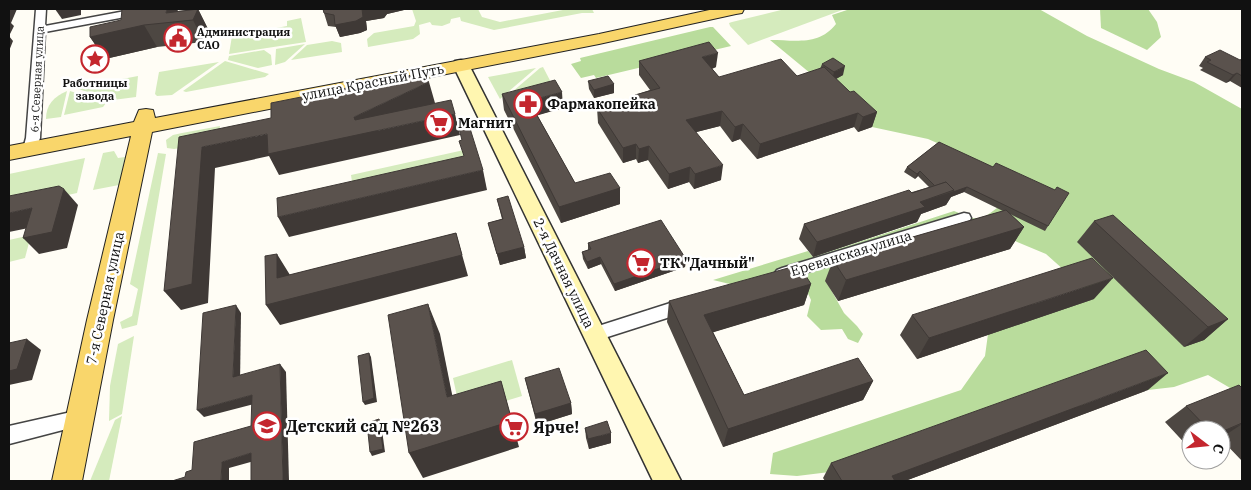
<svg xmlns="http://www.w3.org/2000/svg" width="1251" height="490" viewBox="0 0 1251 490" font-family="'IBM Plex Serif',serif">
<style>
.green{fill:#d5ebbd}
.forest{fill:#b9dc9c}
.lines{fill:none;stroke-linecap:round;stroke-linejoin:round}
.street-casing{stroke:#444;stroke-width:3}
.secondary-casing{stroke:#333;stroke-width:3}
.primary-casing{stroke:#222;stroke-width:2}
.street{fill:#fff;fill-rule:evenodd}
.secondary{fill:#fff6b0;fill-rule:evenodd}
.primary{fill:#f9d66b;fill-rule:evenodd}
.wall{fill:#4d4742}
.shaded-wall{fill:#3f3936}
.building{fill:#5a524d;stroke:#3f3936}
.labels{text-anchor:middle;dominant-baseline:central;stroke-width:5;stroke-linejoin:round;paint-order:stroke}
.far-poi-label{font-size:11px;font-weight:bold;fill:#111;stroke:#fff;text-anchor:start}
.far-street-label{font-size:11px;fill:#111;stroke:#fff}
.street-label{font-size:14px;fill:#111;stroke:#fff}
.poi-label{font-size:14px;font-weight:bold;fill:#111;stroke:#fff;text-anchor:start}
.near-poi-label{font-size:16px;font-weight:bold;fill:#111;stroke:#fff;text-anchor:start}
</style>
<rect width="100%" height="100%" fill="#fffdf5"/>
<g class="green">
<path d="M412,9H478L482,17L500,22L568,9H592L594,13H582L494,30L461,21L460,17L451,19L450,23L442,26L432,25L430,22L419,25L420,34L413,39L368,47L367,39L374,33L414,26L416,21Z"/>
<path d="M785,9H845L748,45L730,26L729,23L732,22Z"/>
<path d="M301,18L306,42L229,54L232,36L287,26V21Z"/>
<path d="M332,41L341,43L342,52L291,60L307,45Z"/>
<path d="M305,44L285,62L275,65L276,49Z"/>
<path d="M264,50L271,55L272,65L258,68L228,60L229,56Z"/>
<path d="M225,61L269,74L265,77L186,92L183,91Z"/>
<path d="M219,62L172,95L157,96L155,94L159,72Z"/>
<path d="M543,67L556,92L505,98L540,68Z"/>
<path d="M536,68L500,99L488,77Z"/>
<path d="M138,76L136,97L113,100L75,88Z"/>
<path d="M67,91L61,117L46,119C46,104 54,97 67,91Z"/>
<path d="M70,91L104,102L106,103L103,107L64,115Z"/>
<path d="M220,126L218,142L174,149L167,148L166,140L173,135L182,133Z"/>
<path d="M464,150L467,160L353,188L351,175Z"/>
<path d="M114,151L118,158L125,157L119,185L93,190L103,153Z"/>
<path d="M158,153L166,154L137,325L122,329L120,322L132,316L138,289L130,284Z"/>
<path d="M85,158L77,193L9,208V174Z"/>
<path d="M31,235L25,258L9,262V240Z"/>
<path d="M134,336L122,414L109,421L110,386L118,344Z"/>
<path d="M512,360L522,396L461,415L453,378Z"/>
<path d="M122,416L109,481H90L115,420Z"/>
</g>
<g class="forest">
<path d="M850,9H1039L1087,36L1159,69L1194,82L1242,109V397L1237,392L1208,375L1174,387L1148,390L1127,367L846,470L797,476L770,474L773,453L961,390L985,356L988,334L1093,299L1074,279L1046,254L1015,241L826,281L844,313L857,326L863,334L858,343L848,339L842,329L821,330L807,316L811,300L801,278L734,285L713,280L808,251L813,257L954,211C976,220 978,223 997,208L994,168L928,139L872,127L850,106L770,40C795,40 819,46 836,24L832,15Z"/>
<path d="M1100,9H1148L1157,22L1161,37L1147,50L1101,28Z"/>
<path d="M710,27H713L731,46L596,78L594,75L581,78L571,64L581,61L580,58Z"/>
</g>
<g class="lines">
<g class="street-casing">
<g id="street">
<path d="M36,9H46L45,26L136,9H157L152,12L45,32L40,138L35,152H25L23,149L26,138Z"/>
<path d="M964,213L969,214L971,218L969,222L782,280L777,278L774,274L777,270L782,268Z"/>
<path d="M686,298L692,300L694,305L692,310L595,341L589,339L587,334L589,329Z"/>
<path d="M80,410L86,412L89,418L86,424L9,444V426Z"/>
</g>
</g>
<g class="secondary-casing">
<path id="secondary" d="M461,60L467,61L469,65L681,481H653L453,65L455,61Z"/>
</g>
<g class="primary-casing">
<path id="primary" d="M714,9H744L742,13L736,14L599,44L152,132L113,320L82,481H52L87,320L131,136L9,160V146L134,122L139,110L146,109L153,110L155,118L599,34Z"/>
</g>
<use href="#street" class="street"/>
<use href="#secondary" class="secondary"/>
<use href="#primary" class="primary"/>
</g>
<g class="wall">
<path d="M198,9L209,31L204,42L157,47L105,59L90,37L178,11Z"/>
<path d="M323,9H406L404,10L387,14L384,18L366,21L367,30L360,33L340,37L336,27L328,26L324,13Z"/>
<path d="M1205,57L1240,60L1242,59V88L1230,81L1226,83L1200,70L1203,68L1199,66Z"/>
<path d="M639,61L716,67L712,69L719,77L797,76L820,69L822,64L843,75L836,79L850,92L877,112L872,127L858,132L854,127L757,159L740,139L732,142L720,126L696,132L721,180L694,189L689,182L668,189L648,160L638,163L636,159L623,163L598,123L597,108L635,98V95L650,90L639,75Z"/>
<path d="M588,81L614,84V93L594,98L589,89Z"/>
<path d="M502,94L563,108L537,115L575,183L620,188V204L561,223L504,110Z"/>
<path d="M939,142L1048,226L1045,231L1010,214L1024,227L1010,249L838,301L825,281L833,260L1003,211L964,192L951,197L946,205L921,214L917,222L813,257L799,239L804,224L929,187L918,176L915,179L904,172L907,167Z"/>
<path d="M497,199L524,247L526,258L500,265L488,223L502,219Z"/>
<path d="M1094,221L1228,319L1204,340L1184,347L1077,242Z"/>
<path d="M588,243L686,259L685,267L615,291L601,264L588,269L583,259L582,252L588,250Z"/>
<path d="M811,284L804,305L713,332L744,395L873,381L863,400L723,447L667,322L669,301Z"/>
<path d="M1094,299L917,359L900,335L912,315Z"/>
<path d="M525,378L571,403L572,414L537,425Z"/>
<path d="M1242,388V461L1221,439V430H1191V450L1165,422L1186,406Z"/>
<path d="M1148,390L905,481H825L823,478L831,463Z"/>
<path d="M585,428L611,443L589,449L586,438Z"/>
</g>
<g class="shaded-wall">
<path d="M9,9H17L11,23L14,26L9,36L13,41L9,51Z"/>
<path d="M55,9H81V15L62,19Z"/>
<path d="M167,9H177L179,13H166Z"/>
<path d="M198,9L209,31L204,42L193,20Z"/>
<path d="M362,9H406L404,10L387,14L384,18L366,21L367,30L360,33L340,37L335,25Z"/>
<path d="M144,25L157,47L105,59L90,37Z"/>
<path d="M718,53L716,67L701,72L702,57Z"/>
<path d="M845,66L843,75L832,81L834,72Z"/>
<path d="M1237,73L1230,81L1226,83L1233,75Z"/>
<path d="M429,82L435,103L376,131L455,114L460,135L279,175L269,156L215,168L208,303L181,310L164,291L202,147L354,117Z"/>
<path d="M614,84V93L594,98V90Z"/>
<path d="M562,92L563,108L532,117L529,101Z"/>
<path d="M722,111L720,126L685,135L686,120Z"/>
<path d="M877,112L872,127L858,132L863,117Z"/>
<path d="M858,113L854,127L757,159L760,144Z"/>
<path d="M743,124L740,139L732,142L735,127Z"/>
<path d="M636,144V159L623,163V148Z"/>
<path d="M649,146L648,160L638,163L639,149Z"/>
<path d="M723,165L721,180L694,189L695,174Z"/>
<path d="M690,167L689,182L668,189L669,174Z"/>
<path d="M483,170L487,190L289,237L278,217Z"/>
<path d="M920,171L918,176L915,179L917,174Z"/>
<path d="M967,187L964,192L951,197L946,205L921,214L917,222L813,257L817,242L920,202Z"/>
<path d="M620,188V204L561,223L559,207Z"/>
<path d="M64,189L78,205L67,248L39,254L23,238Z"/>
<path d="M32,208L48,224L9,232V213Z"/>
<path d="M1024,227L1010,249L838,301L846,280Z"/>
<path d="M456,233L468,276L280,325L266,305L277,278V254L290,275Z"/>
<path d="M524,247L526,258L500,265L497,254Z"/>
<path d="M600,257L601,264L588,269L587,262Z"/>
<path d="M686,259L685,267L615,291L614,284Z"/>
<path d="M1113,278L1094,299L917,359L929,338Z"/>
<path d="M811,284L804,305L701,336L704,315Z"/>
<path d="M428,304L440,334L458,424L447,397Z"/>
<path d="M236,305L241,313L240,384L233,377Z"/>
<path d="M1228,319L1204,340L1184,347L1208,327Z"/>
<path d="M27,339L41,350L32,380L9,385V371Z"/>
<path d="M369,353L371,357L377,402L365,405L363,402Z"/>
<path d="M280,364L286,372L289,481H283Z"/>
<path d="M1168,373L1148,390L905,481H888L892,476Z"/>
<path d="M501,381L519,447L423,478L409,453Z"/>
<path d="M873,381L863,400L723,447L728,429Z"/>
<path d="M252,395L258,403L204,417L197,410Z"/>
<path d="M571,403L572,414L537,425L535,414Z"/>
<path d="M379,419L381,423L385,452L372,456L370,452Z"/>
<path d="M1242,424L1221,438V432Z"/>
<path d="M611,433V443L589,449L588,439Z"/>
<path d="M251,453L258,460L229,468V481H221L222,462Z"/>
</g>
<g class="building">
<path d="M122,9H167L166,13L198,9L193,20L144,25L90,37V27L121,20Z"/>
<path d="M323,9H362L363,17L356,21L335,25L334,15L324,13Z"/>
<path d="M709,42L718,53L702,57L719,77L781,59L797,76L824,67L850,92L854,91L877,112L863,117L858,113L760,144L743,124L735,127L722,111L686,120L723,165L695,174L690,167L669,174L649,146L639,149L636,144L623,148L597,108L637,98L635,95L660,88L639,61Z"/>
<path d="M1220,50L1240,60L1242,59V76L1237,73L1233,75L1207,62L1211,60L1205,57Z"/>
<path d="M833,58L845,66L834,72L822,64Z"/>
<path d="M412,75L429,82L354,117L355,120L451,100L455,114L268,154L267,134L202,147L192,284L164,291L179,137L271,118V103Z"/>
<path d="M608,76L614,84L594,90L588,81Z"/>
<path d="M555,80L562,92L529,101L575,183L610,173L620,188L559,207L502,94Z"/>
<path d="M468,122L483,170L278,217L277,198L464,156L459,141L462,140L458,125Z"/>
<path d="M939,142L993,167L996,163L1055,190L1057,187L1069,193L1048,226L967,187L953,192L954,190L946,182L935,186L920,171L917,174L907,167Z"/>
<path d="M946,182L954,190L920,202L925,207L817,242L804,224L909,190L912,193Z"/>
<path d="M59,186L64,189L52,232L23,238L32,208L9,213V196Z"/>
<path d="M508,196L524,247L497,254L488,223L503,219L497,199Z"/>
<path d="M1006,210L1024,227L846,280L833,260Z"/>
<path d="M1113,215L1228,319L1208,327L1094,221Z"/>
<path d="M661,220L686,259L614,284L600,257L587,262L582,252L591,249L588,243Z"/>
<path d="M456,233L462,255L266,305L265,256L277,254V278Z"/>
<path d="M1092,258L1113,278L929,338L912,315Z"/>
<path d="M799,265L811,284L704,315L744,395L858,358L873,381L728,429L669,301Z"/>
<path d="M428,304L447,397L501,381L512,421L409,453L388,315Z"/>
<path d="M236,305L233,377L280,364L283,481H251V453L222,462L221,481H172L185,477L186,472L192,470L194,442L251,426L252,395L197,410L203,313Z"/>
<path d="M27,339L17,369L9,371V343Z"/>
<path d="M1146,350L1168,373L892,476L895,481H842L831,463Z"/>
<path d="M369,353L374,398L363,402L358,356Z"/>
<path d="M559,368L571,403L535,414L525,378Z"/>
<path d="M1239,385L1242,388V423L1221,432V430H1209L1186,406Z"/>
<path d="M379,419L383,449L370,452L367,423Z"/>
<path d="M607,421L611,433L588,439L585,428Z"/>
</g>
<defs>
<g id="civic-ring" transform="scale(1.4375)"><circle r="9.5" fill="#fff" stroke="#c4262e" stroke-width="1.5"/><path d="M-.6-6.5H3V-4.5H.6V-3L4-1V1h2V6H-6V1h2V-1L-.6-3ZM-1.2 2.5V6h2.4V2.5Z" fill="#c4262e"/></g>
<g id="sight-ring" transform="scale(1.4375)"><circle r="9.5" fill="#fff" stroke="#c4262e" stroke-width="1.5"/><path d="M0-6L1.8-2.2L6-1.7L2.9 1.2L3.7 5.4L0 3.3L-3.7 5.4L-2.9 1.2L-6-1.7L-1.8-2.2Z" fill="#c4262e"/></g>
<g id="pharmacy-ring" transform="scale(1.4375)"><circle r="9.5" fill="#fff" stroke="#c4262e" stroke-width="1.5"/><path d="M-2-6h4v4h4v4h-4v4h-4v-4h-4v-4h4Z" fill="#c4262e"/></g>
<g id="supermarket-ring" transform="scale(1.4375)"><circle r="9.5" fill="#fff" stroke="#c4262e" stroke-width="1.5"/><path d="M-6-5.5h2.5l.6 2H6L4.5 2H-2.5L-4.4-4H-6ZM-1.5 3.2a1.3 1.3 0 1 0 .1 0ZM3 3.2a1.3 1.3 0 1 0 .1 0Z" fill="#c4262e"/></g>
<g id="school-ring" transform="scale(1.4375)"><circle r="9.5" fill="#fff" stroke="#c4262e" stroke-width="1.5"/><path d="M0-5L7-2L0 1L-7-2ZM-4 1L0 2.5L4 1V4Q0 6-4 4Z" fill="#c4262e"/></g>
</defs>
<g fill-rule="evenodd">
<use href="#civic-ring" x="178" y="38"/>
<use href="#sight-ring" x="95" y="59"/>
<use href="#pharmacy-ring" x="528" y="104"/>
<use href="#supermarket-ring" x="439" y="123"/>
<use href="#supermarket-ring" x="641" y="263"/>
<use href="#school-ring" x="267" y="426"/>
<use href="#supermarket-ring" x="514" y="427"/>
</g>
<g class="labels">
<g class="far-poi-label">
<text x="197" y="32">Администрация<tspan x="197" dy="13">САО</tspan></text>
<text x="95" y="83" text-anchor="middle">Работницы<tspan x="95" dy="13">завода</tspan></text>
</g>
<g class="far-street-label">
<text transform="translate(37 79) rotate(-87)">6-я Северная улица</text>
</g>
<g class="street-label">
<text transform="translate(373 82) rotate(-11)">улица Красный Путь</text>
<text transform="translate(851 253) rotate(-17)">Ереванская улица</text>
<text transform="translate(564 273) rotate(64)">2-я Дачная улица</text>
<text transform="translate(105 298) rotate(-78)">7-я Северная улица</text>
</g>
<g class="poi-label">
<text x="547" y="104">Фармакопейка</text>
<text x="458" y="123">Магнит</text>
<text x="660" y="263">ТК "Дачный"</text>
</g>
<g class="near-poi-label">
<text x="286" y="426">Детский сад №263</text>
<text x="533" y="427">Ярче!</text>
</g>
</g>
<rect width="1251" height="490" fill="none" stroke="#111111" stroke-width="20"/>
<g transform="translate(1206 445) rotate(106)"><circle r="24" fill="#ffffff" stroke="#a0a0a0"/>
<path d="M0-4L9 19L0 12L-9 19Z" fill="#c4262e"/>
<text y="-8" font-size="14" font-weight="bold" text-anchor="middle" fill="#111111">С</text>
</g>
</svg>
